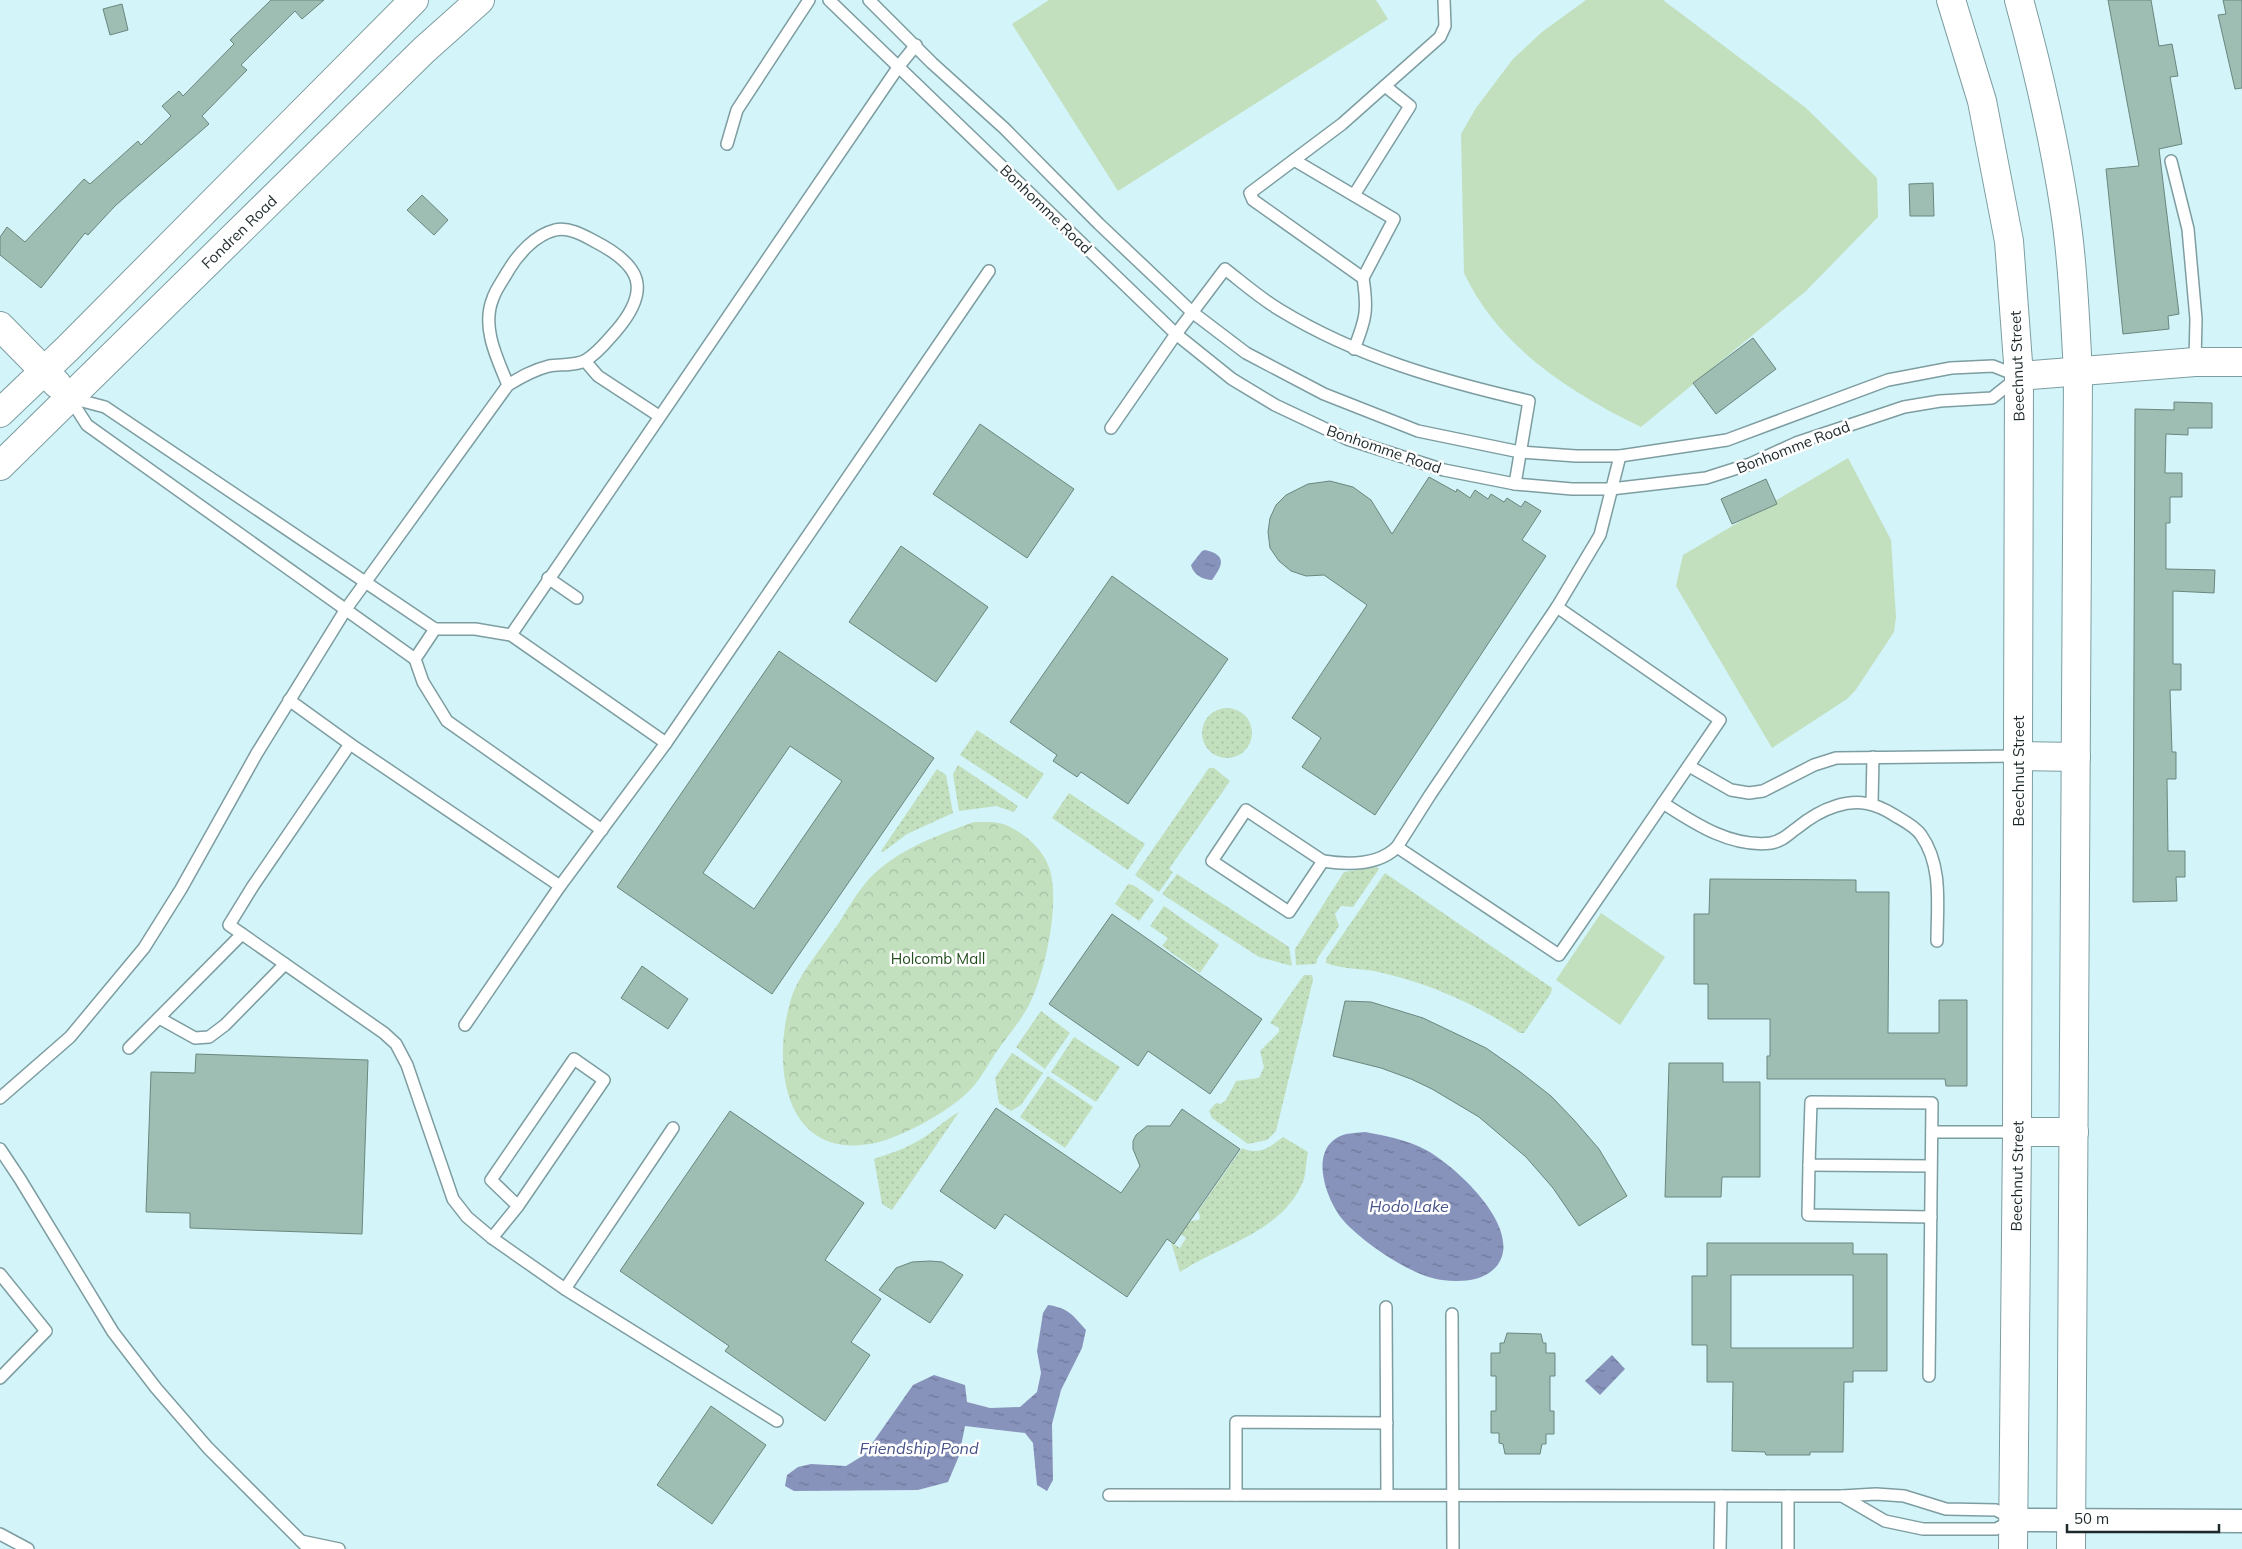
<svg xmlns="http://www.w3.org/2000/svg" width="2242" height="1549" viewBox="0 0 2242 1549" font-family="Mulish,sans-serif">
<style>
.grass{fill:url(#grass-dots)}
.park{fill:url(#park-crowns)}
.pitch{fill:#c2dfbe}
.water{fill:url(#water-ripples)}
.building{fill:#9ebdb3;stroke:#6a877e;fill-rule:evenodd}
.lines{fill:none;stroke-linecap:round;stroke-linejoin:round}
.lane-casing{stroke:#7d9da1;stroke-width:14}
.street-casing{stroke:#7d9da1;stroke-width:25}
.secondary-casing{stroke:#7d9da1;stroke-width:30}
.lane{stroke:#fff;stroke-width:11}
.street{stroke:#fff;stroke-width:22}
.secondary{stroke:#fff;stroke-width:28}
.labels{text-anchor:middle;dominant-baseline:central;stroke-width:5;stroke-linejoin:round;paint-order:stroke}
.street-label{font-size:15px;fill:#1d292b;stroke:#fff}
.park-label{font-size:15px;fill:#234f1e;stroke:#fff}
.water-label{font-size:16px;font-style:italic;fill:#47538a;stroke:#fff}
</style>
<defs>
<pattern id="grass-dots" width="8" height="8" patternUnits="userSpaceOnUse" patternTransform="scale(1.25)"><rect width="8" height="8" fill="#c2dfbe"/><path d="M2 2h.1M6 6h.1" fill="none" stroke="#a6bfa3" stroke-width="1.8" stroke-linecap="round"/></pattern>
<pattern id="park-crowns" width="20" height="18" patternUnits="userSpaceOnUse" patternTransform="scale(1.25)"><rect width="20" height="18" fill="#c2dfbe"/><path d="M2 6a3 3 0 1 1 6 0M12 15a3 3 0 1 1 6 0" fill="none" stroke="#a6bfa3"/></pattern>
<pattern id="water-ripples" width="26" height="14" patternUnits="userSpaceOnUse" patternTransform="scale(1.25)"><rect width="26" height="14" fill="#8893bc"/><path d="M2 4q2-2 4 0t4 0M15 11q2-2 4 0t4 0" fill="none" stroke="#6f7899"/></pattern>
</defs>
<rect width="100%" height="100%" fill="#d3f4f9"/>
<g class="grass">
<circle cx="1227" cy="733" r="25"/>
<path d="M977,730L1044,774L1027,799L960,755Z"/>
<path d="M958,765L1018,806L1014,812L996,806L959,811L953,774Z"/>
<path d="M1209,768H1214L1230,781L1169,869L1173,872L1159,892L1135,875Z"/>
<path d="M937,769L946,775L953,813L907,834L883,852L881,851Z"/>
<path d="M1069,793L1145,844L1128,870L1052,818Z"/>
<path d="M1376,867L1379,869L1353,907L1341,906L1335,914L1339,926L1317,959L1316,964L1296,965L1295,949L1344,872Z"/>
<path d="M1385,873L1552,988L1551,993L1524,1033H1520C1479,1006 1431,984 1383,973C1365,968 1344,970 1326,963V959Z"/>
<path d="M1177,874L1289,947L1292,966L1259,957L1162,894Z"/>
<path d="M1128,884L1133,885L1154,900L1139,921L1115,904Z"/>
<path d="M1164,906L1219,945L1200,973L1162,946L1168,938L1150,926Z"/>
<path d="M1304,975H1312L1313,980L1276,1131L1267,1140L1248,1144L1212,1118L1209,1111L1216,1103L1221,1104L1226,1100L1236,1081L1259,1078L1264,1067L1260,1051L1279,1032V1028L1270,1023Z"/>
<path d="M1041,1011L1070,1033L1045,1069L1016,1047Z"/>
<path d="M1074,1037L1120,1067L1096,1102L1051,1072Z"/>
<path d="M1012,1053L1043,1073L1021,1105L1011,1111L999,1103L995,1078Z"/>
<path d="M1048,1076L1093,1107L1065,1148L1020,1117Z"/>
<path d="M959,1112L892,1210L882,1204L874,1159C889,1154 904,1149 918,1141C933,1133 944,1120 959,1112Z"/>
<path d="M1283,1137L1308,1152C1306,1161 1306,1171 1304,1179C1284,1232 1223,1244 1180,1272L1171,1242L1180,1248L1186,1238L1146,1211L1153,1200L1188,1224L1191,1221L1199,1220L1200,1216L1198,1211L1242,1148C1258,1156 1271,1147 1283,1137Z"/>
</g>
<path class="park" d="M974,822C983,822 997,821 1006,825C1023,833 1041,847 1048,865C1062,898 1045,974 1029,1005C1020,1022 1006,1038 995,1054C987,1066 979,1082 968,1092C948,1112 902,1137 875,1143C784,1162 771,1065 791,999C799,973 825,944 840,921C849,907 858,891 869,879C898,849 936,836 974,822Z"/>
<g class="pitch">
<path d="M1049,0H1376L1388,19L1118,191L1012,24Z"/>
<path d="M1586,0H1663L1806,108L1877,178L1878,217L1806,291L1641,427C1569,392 1499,347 1464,273L1461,134L1476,108L1513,59L1542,32Z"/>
<path d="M1848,458L1891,540L1896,617L1894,632L1855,691L1847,699L1772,748L1676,586L1683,555Z"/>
<path d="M1601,913L1665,957L1620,1025L1556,980Z"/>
</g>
<g class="water">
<path d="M1205,550C1227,555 1223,565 1212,580C1204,580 1193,575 1191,565L1202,551Z"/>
<path d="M1365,1132C1386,1136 1408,1140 1426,1150C1456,1166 1528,1232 1495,1268C1481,1282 1460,1282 1442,1280C1413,1277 1362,1242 1343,1220C1326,1200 1307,1148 1343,1135C1349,1133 1358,1133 1365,1132Z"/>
<path d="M1048,1305C1068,1308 1073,1315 1086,1330L1082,1348L1061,1390L1052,1424L1053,1480L1047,1491L1037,1485L1033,1443L1025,1433L965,1426L959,1456L948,1482L918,1490L794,1491L785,1486L787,1475L798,1467L811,1464L846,1466L864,1455L913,1385L934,1375L965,1385L967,1402L990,1408L1020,1407L1037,1392L1041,1373L1037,1351L1043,1313Z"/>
<path d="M1612,1355L1625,1369L1600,1395L1585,1381Z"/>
</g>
<g class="building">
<path d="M271,0H324L302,19L295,11L241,65L247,70L202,116L209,124L115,206L88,235L85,233L41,288L0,255V237L7,227L25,242L84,179L90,184L138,141L141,145L171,116L162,106L179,91L183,96L234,44L230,40Z"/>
<path d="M2108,0H2151L2159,46L2172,44L2178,76L2170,77L2182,144L2159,149L2179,314L2168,316L2169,329L2123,334L2106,169L2139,166Z"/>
<path d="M2223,0H2242V88L2235,89L2218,15L2226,14Z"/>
<path d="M122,4L128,30L110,35L103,9Z"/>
<path d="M1933,183L1934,216H1910L1909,184Z"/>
<path d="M422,195L448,220L434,235L407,210Z"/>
<path d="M1753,338L1776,369L1716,414L1693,383Z"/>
<path d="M2174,402L2212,403V428H2188V435L2166,434L2165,473H2182V497H2170V523H2166V569L2215,570L2214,593L2173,591V664H2181V690H2170L2172,752H2176V779H2167L2168,851H2185V877H2176L2177,901L2133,902L2135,409L2174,410Z"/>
<path d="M980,424L1074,489L1027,558L933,494Z"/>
<path d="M1429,477L1456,492L1457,489L1470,498L1475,490L1488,499L1491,494L1504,502L1507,498L1521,507L1525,501L1541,511L1522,540L1546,556L1375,815L1302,767L1321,738L1292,718L1367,605L1324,575L1306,576L1291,571L1279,561L1270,548L1268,532L1270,518L1276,505L1286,495L1308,484L1330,481L1353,487L1371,500L1392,534Z"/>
<path d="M1766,479L1777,504L1732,524L1721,499Z"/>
<path d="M901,546L988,607L936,682L849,622Z"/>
<path d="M1112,576L1228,659L1128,804L1081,772L1077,777L1053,761L1057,755L1010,722Z"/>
<path d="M779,651L934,758L772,994L617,887ZM790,746L842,781L754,909L703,873Z"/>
<path d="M1710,879L1856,880V892H1889L1888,1033H1939V1000H1967V1086H1946L1945,1079H1767V1056H1770V1019H1708V984H1694V914H1709Z"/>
<path d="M1112,914L1262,1019L1210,1094L1148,1051L1138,1066L1049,1004Z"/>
<path d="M642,966L688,999L668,1029L621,998Z"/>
<path d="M1345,1001L1371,1002L1423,1018L1486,1048L1519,1071L1551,1096L1574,1120L1599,1149L1627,1196L1579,1226L1553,1188L1526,1157L1479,1117L1432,1089L1411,1079L1381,1068L1333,1056Z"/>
<path d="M196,1054L368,1060L362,1234L190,1228V1213L146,1212L151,1072L195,1073Z"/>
<path d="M1669,1063H1723V1082H1760V1177H1722L1721,1197H1665Z"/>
<path d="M996,1108L1121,1193L1140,1166L1133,1149V1141L1136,1135L1147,1126H1170L1182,1109L1240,1149L1174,1244L1167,1239L1127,1297L1005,1214L995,1229L940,1191Z"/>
<path d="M730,1111L864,1203L825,1260L881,1299L851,1342L870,1355L825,1421L725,1351L729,1346L620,1271Z"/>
<path d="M1707,1243H1853V1254H1887V1371H1853V1382H1844L1843,1452H1810V1455H1766L1765,1452L1732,1451L1733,1382H1707V1345H1692V1276H1707ZM1731,1275H1853V1348H1731Z"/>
<path d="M930,1261L942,1262L963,1275L930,1323L879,1290L896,1268L912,1262Z"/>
<path d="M1507,1333L1541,1334L1543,1343H1546V1353H1555V1376H1550V1411H1554V1434H1546V1444H1542L1540,1454H1505L1503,1444L1499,1443V1433H1491V1411H1496V1376H1491V1353H1500V1343H1504Z"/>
<path d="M711,1406L766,1445L712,1524L657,1485Z"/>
</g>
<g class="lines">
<g class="lane-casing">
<g id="lane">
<path d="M829,0L1176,334L1232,379L1275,405L1347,439L1444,470L1515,484L1572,489H1611L1706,478L1750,464L1796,443L1904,407L1940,401L1992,398L2017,378"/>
<path d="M869,0L932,63L1004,128L1099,224L1192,312L1246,353L1324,394L1418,431L1520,452L1576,456H1620L1727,440L1888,380L1951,368L1993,366L2018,376"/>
<path d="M727,144L737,110L809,0"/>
<path d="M1294,160L1394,219L1363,278"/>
<path d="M2171,161L2188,229L2196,319L2195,362"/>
<path d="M1354,195L1410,106L1385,86"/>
<path d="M1354,349C1366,319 1368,310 1363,278L1253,200L1250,193L1342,124L1440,37L1445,26L1444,0"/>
<path d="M585,361L598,376L659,416"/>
<path d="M69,397L87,425L415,659"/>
<path d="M71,398L105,407L435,629"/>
<path d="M1111,428L1176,334L1225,269C1243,283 1260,298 1280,310C1357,357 1442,381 1529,401L1515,484"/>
<path d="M548,578L577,598"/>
<path d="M1557,607L1720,720L1559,955L1397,847L1430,795Z"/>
<path d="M1557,607L1600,535L1620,456"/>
<path d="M511,635L899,66L916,45"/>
<path d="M289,700L350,744L253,886L229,925L384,1033L396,1044L407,1065L453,1199L467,1217L492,1238L565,1289L777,1421"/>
<path d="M350,744L560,886L465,1025"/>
<path d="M1689,766L1731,790L1749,793L1763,791L1814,765L1836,758L2018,756"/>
<path d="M1663,803C1694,823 1731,848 1771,843C1783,841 1788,834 1797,828C1808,819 1823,810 1836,806C1858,799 1875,803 1894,815C1902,820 1915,826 1921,835C1943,866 1937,906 1937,941"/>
<path d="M1872,803L1873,757"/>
<path d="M1246,810L1323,861L1289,912L1212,861Z"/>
<path d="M602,830L447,721L423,682L415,659L435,629H475L511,635L666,743"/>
<path d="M1323,861C1348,865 1378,866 1397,847"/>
<path d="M560,886L666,743L989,271"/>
<path d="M159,1018L195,1038L209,1037L225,1025L285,964"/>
<path d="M129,1048L242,934"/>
<path d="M0,1098L70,1037L144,948L181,889L257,753L346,609L508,385C521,377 533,370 549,366C560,364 576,366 586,360C598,353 607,341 616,331C652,289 641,265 594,241C583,235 569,227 555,230C535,235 518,254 508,271C503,280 496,289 493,298C481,327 497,358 508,385"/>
<path d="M1932,1132H2017"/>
<path d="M0,1149L20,1179L113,1332L156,1388L208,1448L309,1549"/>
<path d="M1809,1165L1808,1215L1931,1217"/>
<path d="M492,1238L518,1206L604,1080L574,1059L491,1180L518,1206"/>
<path d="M0,1274L46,1331L0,1378"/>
<path d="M565,1289L673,1128"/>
<path d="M1386,1307L1387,1495"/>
<path d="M1452,1314L1453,1549"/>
<path d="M1929,1376L1932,1103L1811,1102L1809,1165L1931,1166"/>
<path d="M1109,1495L1842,1496L1876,1494L1904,1496L1946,1509L1996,1510L2013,1519"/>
<path d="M1236,1495V1422L1387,1423"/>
<path d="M1842,1496L1885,1521L1923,1529H1996L2013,1520"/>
<path d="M0,1534L28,1549"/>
<path d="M301,1541L339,1549"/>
<path d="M1720,1549L1721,1496"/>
<path d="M1788,1549V1496"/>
</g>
</g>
<g class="street-casing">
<path id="street" d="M2014,1520L2242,1521"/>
</g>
<g class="secondary-casing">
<g id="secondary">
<path d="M1951,0L1982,101L2009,241L2019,376L2017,1132L2013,1549"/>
<path d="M2019,0C2038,69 2054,139 2065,211C2073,264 2075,319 2078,373L2071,1549"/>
<path d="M0,326L57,384"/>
<path d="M2019,376L2195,362H2242"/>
<path d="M0,413L67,349L414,0"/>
<path d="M0,466L424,50L480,0"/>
<path d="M2018,756L2076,757"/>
<path d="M2017,1132H2074"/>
</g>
</g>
<use href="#lane" class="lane"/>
<use href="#street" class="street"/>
<use href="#secondary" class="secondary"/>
</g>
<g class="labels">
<g class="street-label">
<text transform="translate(1046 209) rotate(44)">Bonhomme Road</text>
<text transform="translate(239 232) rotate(-44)">Fondren Road</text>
<text transform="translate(2017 366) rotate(-92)">Beechnut Street</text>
<text transform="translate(1793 447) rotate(-21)">Bonhomme Road</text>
<text transform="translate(1384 449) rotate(19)">Bonhomme Road</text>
<text transform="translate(2018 771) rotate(-90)">Beechnut Street</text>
<text transform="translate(2017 1176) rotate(-89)">Beechnut Street</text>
</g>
<g class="park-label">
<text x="938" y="958">Holcomb Mall</text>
</g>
<g class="water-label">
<text x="1409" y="1206">Hodo Lake</text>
<text x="919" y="1448">Friendship Pond</text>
</g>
</g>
<path d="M2067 1524v8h152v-8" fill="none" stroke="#1d292b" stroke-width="2.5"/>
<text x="2074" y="1524" font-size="15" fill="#1d292b" stroke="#ffffff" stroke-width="4" paint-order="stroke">50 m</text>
</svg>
